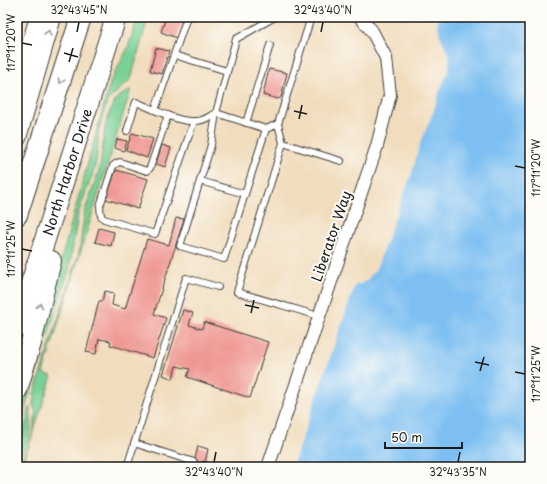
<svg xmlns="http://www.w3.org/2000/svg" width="547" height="484" viewBox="0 0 547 484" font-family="'Playpen Sans',sans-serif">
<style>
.green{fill:#79d095;stroke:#4a7658}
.water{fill:#7dbff2;stroke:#4c6e87}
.pier{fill:#f1ddbd}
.building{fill:#ef9793}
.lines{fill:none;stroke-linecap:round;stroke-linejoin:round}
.service-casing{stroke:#3c3934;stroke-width:8}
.minor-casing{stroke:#3c3934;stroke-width:14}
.secondary-casing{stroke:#3c3934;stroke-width:20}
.primary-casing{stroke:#3c3934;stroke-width:22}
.service{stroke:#fff;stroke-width:6}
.minor{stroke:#fff;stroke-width:12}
.secondary{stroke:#fff;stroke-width:18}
.primary{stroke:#fff;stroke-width:20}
.oneway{stroke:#999}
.ticks{fill:none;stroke:#1c1c1c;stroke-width:1.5}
.labels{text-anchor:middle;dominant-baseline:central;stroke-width:4;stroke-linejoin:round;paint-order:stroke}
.street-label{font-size:14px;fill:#1c1c1c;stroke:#fdfcf7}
.neatline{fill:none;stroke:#1c1c1c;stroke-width:1.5}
.ticks-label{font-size:10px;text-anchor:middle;fill:#1c1c1c}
</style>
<rect width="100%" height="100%" fill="#fdfcf7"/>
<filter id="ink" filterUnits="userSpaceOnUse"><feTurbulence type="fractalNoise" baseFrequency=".025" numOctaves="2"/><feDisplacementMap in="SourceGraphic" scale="8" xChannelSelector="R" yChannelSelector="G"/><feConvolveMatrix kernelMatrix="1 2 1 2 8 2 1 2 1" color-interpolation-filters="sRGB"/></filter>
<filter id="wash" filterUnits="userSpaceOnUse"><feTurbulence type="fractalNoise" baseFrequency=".012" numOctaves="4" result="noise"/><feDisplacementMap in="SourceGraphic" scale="16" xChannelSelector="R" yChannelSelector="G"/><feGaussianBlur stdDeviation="0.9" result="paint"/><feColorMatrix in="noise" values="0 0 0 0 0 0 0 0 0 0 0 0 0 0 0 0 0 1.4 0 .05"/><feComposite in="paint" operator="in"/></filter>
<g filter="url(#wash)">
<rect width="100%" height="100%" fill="#f1ddbd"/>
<g class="green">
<path d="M17,17H25L17,42Z"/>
<path d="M138,17H146V25L131,79L108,100L103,115L99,129L97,155L95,167L78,214L69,270L33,381L17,437V411L40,337L107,93L111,80L127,50Z"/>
<path d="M131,89L43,373L52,376L22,467H17V462L24,454L29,445L33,432L36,413L33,405L34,394L79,253L85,210L100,168L105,127L109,113L117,98Z"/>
<path d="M30,407C33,425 31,445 17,458Z"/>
</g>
<path class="water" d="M412,17H530V467H290L424,65Z"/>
<path class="pier" d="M410,17H446L437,20L440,35L449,55V69L439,92L434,110L419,146L413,170L376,269L367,280L360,284L355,285L292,467H288L356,267L422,65Z"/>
<g id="blocks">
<g class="building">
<path d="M166,17H183L177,38L161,32Z"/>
<path d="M156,48L169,51L162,74L150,71Z"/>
<path d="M269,69L287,73L281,97L278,99L263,95Z"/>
<path d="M132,133L153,139L147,158L126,150Z"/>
<path d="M117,139L127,141L124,151L115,148Z"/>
<path d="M162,145L171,148L165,167L156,164Z"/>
<path d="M116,170L148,179L138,209L106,199Z"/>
<path d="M176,218L184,219L154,314L166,318L153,358L110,345L111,341L99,339L96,354L86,352L99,301H102L105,291L114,293L112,305L125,309L147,239L169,245Z"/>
<path d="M99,228L114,232L111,246L95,242Z"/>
<path d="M183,310L193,313L189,325L202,329L204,322L268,342L250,398L187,377L190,369L176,366L173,379L163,375Z"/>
<path d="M198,446L208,449L204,467H193Z"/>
</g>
</g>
</g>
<g filter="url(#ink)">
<use href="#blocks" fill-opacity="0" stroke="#3c3934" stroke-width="1"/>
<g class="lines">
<g class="service-casing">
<g id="service">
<path d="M275,17L236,39L216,113L211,145L180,246L224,259L266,129L278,124"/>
<path d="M311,17L278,124L283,143L341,161"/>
<path d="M174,55L227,71"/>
<path d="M155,110L187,17"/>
<path d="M168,115L150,168L147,171L120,162L117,163L113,166L100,206L101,216L104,219L155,234L194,121"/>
<path d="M246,123L270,45"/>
<path d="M127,131L136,102C154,109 183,126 202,120C206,119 211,115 216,113L266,129"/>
<path d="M283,143L237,292L319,316"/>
<path d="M200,181L245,194"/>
<path d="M134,443L194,462"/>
<path d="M204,465L209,467"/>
<path d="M74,467H76"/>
<path d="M127,467L186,278L218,287"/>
</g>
</g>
<g class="minor-casing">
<path id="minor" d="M268,467L377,146L390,95L386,58L372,31L360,17"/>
</g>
<g class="secondary-casing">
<g id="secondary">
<path d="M17,91L39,17"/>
<path d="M17,138L52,17"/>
</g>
</g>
<g class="primary-casing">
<g id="primary">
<path d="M17,215L81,17"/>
<path id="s1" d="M17,327L116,17"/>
<path d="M17,390L31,343L51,261"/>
</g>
</g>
<use href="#service" class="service"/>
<use href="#minor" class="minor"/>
<use href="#secondary" class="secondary"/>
<use href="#primary" class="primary"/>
</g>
<defs><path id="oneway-chevron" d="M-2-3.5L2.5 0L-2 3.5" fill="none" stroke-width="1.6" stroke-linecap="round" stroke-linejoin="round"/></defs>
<g class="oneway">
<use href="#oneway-chevron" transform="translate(48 33) rotate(-74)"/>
<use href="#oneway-chevron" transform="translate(61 81) rotate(108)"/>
<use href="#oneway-chevron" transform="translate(40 306) rotate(-76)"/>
</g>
</g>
<path class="ticks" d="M77,32L79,22M321,32L323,22M22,43L32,45M64,53L78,57M69,62L73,48M294,111L307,114M299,119L302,105M515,166L525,168M22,249L32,251M245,305L259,308M251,313L254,300M475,362L489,365M480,371L484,357M515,372L525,374M214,462L216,452M458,462L460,452"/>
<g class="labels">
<g class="street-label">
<text stroke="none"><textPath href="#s1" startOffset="163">North Harbor Drive</textPath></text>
<text transform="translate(331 236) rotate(-71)">Liberator Way</text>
</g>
</g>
<rect width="547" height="484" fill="none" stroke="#fdfcf7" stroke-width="44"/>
<path d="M385 442v6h77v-6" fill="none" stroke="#1c1c1c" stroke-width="2"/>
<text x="391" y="442" font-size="12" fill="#1c1c1c" stroke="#fdfcf7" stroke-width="3" paint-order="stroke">50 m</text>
<rect x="22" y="22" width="503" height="440" class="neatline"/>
<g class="ticks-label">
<text x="79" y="14">32°43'45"N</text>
<text x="323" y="14">32°43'40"N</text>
<text transform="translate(11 43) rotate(-90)" y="4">117°11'20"W</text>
<text transform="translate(536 168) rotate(-90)" y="4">117°11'20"W</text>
<text transform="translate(11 249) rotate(-90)" y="4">117°11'25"W</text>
<text transform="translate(536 374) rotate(-90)" y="4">117°11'25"W</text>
<text x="214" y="476">32°43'40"N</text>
<text x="458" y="476">32°43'35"N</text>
</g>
</svg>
